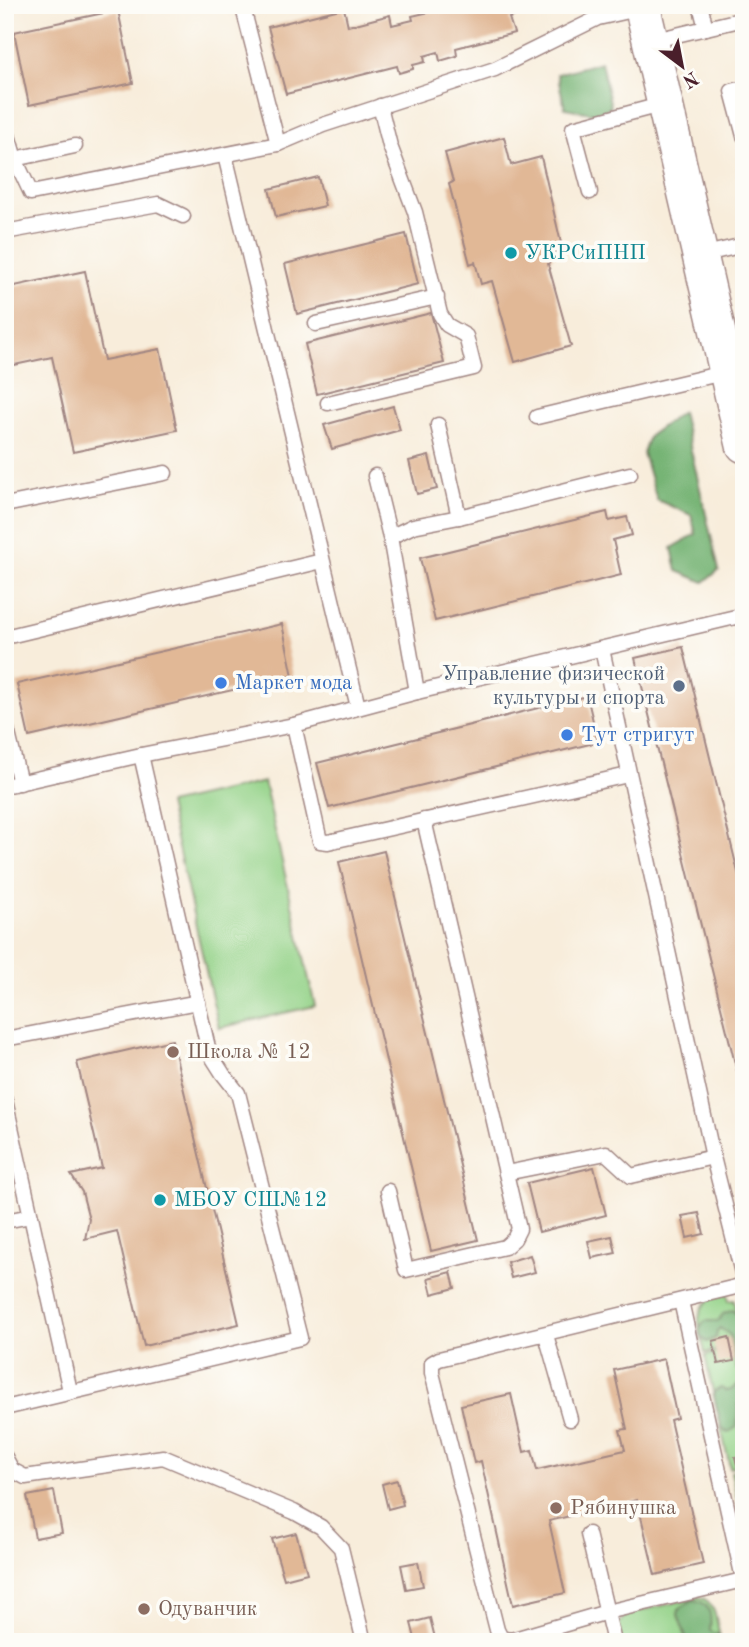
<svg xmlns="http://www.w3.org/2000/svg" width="749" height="1647" viewBox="0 0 749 1647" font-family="'Old Standard TT',serif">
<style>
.green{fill:#93d287;stroke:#6e7859;stroke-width:2}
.forest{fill:#76b474;stroke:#606a50;stroke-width:2}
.building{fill:#e1b896}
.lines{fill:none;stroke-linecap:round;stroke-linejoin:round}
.service-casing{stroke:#a18683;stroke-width:17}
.tertiary-casing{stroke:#a18683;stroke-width:38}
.service{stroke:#fff;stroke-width:14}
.tertiary{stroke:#fff;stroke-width:35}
.culture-dot{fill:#0f9aa8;stroke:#fdfcf7;stroke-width:2.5}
.shop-dot{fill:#3f7fe0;stroke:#fdfcf7;stroke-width:2.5}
.service-dot{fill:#5c6f8a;stroke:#fdfcf7;stroke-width:2.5}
.education-dot{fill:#8d6e63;stroke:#fdfcf7;stroke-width:2.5}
.labels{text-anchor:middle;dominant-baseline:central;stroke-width:7;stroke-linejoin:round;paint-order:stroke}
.culture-label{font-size:21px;fill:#0d838f;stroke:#fdfcf7;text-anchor:start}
.service-label{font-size:21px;fill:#4e5e75;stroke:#fdfcf7;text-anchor:end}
.shop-label{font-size:21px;fill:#366cbe;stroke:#fdfcf7;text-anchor:start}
.education-label{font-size:21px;fill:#785e54;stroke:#fdfcf7;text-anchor:start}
</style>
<rect width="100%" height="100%" fill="#fdfcf7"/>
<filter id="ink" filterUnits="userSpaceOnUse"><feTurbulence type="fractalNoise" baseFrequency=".0143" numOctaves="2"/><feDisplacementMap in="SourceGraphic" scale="14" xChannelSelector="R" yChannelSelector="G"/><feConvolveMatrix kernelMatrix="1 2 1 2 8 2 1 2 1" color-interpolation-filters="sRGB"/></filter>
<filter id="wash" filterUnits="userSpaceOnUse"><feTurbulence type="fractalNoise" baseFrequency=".00686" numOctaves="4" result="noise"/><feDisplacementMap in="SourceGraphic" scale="28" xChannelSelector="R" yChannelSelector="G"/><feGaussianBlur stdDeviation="1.57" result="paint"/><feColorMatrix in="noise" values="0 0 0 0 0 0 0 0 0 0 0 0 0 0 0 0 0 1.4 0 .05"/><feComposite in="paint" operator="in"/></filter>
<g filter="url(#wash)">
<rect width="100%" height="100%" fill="#f8eddb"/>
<g class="green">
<path d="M264,782L315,1006L219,1028L168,804Z"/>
<path d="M727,1292L729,1301L734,1300L744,1342V1530L731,1472L738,1470L737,1466L730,1468L705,1356L715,1353L714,1351L705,1353C698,1323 690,1303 727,1292Z"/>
<path d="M699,1597C717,1600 717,1627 721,1642H620L618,1626L627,1614Z"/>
</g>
<g class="forest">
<path d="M601,62L611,107L595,114L565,108L557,74Z"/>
<path d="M682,412L719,570L704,582L677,571L672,548L696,534L691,515L657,500L643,453L649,436Z"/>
<path d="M733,1310C745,1322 747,1359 742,1373L736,1368L730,1335L720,1328L717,1331L716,1338L707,1342L701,1337L699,1328L705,1321H718L723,1314Z"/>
<path d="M744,1379V1403H738L737,1427L727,1433L721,1426L713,1392L721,1388L726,1391L731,1390Z"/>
<path d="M692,1600C710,1601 712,1614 710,1631L719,1635L720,1642H665L686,1637L678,1615L679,1609Z"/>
</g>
<g id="blocks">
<g class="building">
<path d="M436,5H515L518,15L509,18L514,33L456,48L457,56L440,61L438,52L424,56L425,62L413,65V69L399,73L397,66L286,94L268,27L344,8L348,26L390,15L392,25L413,20L412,16L438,10Z"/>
<path d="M118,10L133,83L29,105L14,32Z"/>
<path d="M504,137L511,165L541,157L561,243L548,264L571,346L515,362L492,281L481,284L475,262L470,264L449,184L453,182L445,153Z"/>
<path d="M318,177L325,206L276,217L269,189Z"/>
<path d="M406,234L418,284L297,314L285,264Z"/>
<path d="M85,271L104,360L160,349L177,430L73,452L52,357L5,367V288Z"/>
<path d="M431,313L444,363L317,394L305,344Z"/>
<path d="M393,406L400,430L332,449L324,425Z"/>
<path d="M429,456L437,489L417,494L409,461Z"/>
<path d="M607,512L609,521L627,517L632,535L613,540L621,575L435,621L420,558Z"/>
<path d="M282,624L293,676L29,737L17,684Z"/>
<path d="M683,647L744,897V1100L635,658Z"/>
<path d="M587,696L598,742L329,808L317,763Z"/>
<path d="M384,851L478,1240L431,1251L339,862Z"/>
<path d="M172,1040L239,1324L144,1346L117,1231L85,1239L89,1219L82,1192L71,1175L102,1168L77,1062Z"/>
<path d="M594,1167L606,1215L539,1232L527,1183Z"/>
<path d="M699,1213L704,1234L687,1238L682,1216Z"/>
<path d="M612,1236L616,1253L592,1258L588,1241Z"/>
<path d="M530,1255L535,1272L511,1278L507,1262Z"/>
<path d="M451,1272L455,1288L432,1294L428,1278Z"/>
<path d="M729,1337L734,1361L718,1364L713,1341Z"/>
<path d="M664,1359L677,1418L670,1420L703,1564L655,1575L637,1500L549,1521L565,1593L513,1605L481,1461L474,1463L461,1405L511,1394L524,1452L532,1450L537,1470L625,1450L620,1430L627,1429L614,1370Z"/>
<path d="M744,1455V1481H741L735,1457Z"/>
<path d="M397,1480L403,1505L388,1509L382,1484Z"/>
<path d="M54,1491L62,1533L35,1538L27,1496Z"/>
<path d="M296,1533L307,1573L284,1579L272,1539Z"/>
<path d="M418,1562L423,1586L406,1589L401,1565Z"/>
<path d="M430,1618L436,1642H416L411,1623Z"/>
</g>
</g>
</g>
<g filter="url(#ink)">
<use href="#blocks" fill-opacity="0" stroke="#a18683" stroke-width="2"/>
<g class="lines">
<g class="service-casing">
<g id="service">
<path d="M255,5L244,12L278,144"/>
<path d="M700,5L706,28"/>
<path d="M651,41L744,19"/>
<path d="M744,88L732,91L744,136"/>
<path d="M5,125L15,159L31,193L278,144L323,125L495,69L598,18L642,8"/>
<path d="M225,155L358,707"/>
<path d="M15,159L75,146"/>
<path d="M590,192L573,128L664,104"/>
<path d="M5,232L158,204L183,216"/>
<path d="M701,255L744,245"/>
<path d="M316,324L437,297"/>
<path d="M328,403L474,368L466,336L447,325L440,314L415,212L390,146L380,106"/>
<path d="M537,417L727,372"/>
<path d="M438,425L459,517"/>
<path d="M375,476L390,537L417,692"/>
<path d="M5,505L165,473"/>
<path d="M390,537L413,526L459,517L630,474"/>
<path d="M5,637L322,561"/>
<path d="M602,649L713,1157L744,1281"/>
<path d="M5,721L20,783"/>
<path d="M294,725L320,841L328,842L628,775"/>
<path d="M5,786L141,755L294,725L417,692L744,615"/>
<path d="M5,1039L198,1002"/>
<path d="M5,1100L70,1391"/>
<path d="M506,1173L606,1153L631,1176L713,1157"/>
<path d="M388,1191L406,1270L505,1247L514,1239L519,1229L424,820"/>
<path d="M5,1221L31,1216"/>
<path d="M681,1301L744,1583"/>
<path d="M546,1335L570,1419"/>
<path d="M5,1408L300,1338L238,1093L223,1074L209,1052L141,755"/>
<path d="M5,1457L12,1470L25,1477L163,1457L294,1512L321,1527L341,1548L364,1642"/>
<path d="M588,1534L614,1642"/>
<path d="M743,1580L607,1612L511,1640L501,1638L497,1630L432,1373V1363L439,1359L744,1285"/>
</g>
</g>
<g class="tertiary-casing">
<path id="tertiary" d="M642,5L744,445"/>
</g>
<use href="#service" class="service"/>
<use href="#tertiary" class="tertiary"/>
</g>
</g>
<g class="culture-dot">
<circle cx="511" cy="253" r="7"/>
<circle cx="160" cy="1200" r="7"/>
</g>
<g class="shop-dot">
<circle cx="221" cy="683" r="7"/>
<circle cx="567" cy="735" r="7"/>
</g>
<circle class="service-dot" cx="679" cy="686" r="7"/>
<g class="education-dot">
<circle cx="173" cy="1052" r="7"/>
<circle cx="556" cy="1508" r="7"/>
<circle cx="144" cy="1609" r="7"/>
</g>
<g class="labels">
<g class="culture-label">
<text x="525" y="253">УКРСиПНП</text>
<text x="174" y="1200">МБОУ СШ№12</text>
</g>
<g class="service-label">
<text x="665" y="674">Управление физической<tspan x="665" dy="24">культуры и спорта</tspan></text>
</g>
<g class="shop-label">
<text x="235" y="683">Маркет мода</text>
<text x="581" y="735">Тут стригут</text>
</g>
<g class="education-label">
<text x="187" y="1052">Школа № 12</text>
<text x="570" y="1508">Рябинушка</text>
<text x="158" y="1609">Одуванчик</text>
</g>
</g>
<rect width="749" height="1647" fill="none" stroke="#fdfcf7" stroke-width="28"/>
<g transform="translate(682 66) rotate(148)" stroke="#fdfcf7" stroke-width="5" paint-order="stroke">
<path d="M0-5L12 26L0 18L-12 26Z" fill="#4a1f2b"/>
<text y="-10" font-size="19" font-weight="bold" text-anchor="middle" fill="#4a1f2b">N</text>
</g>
</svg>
